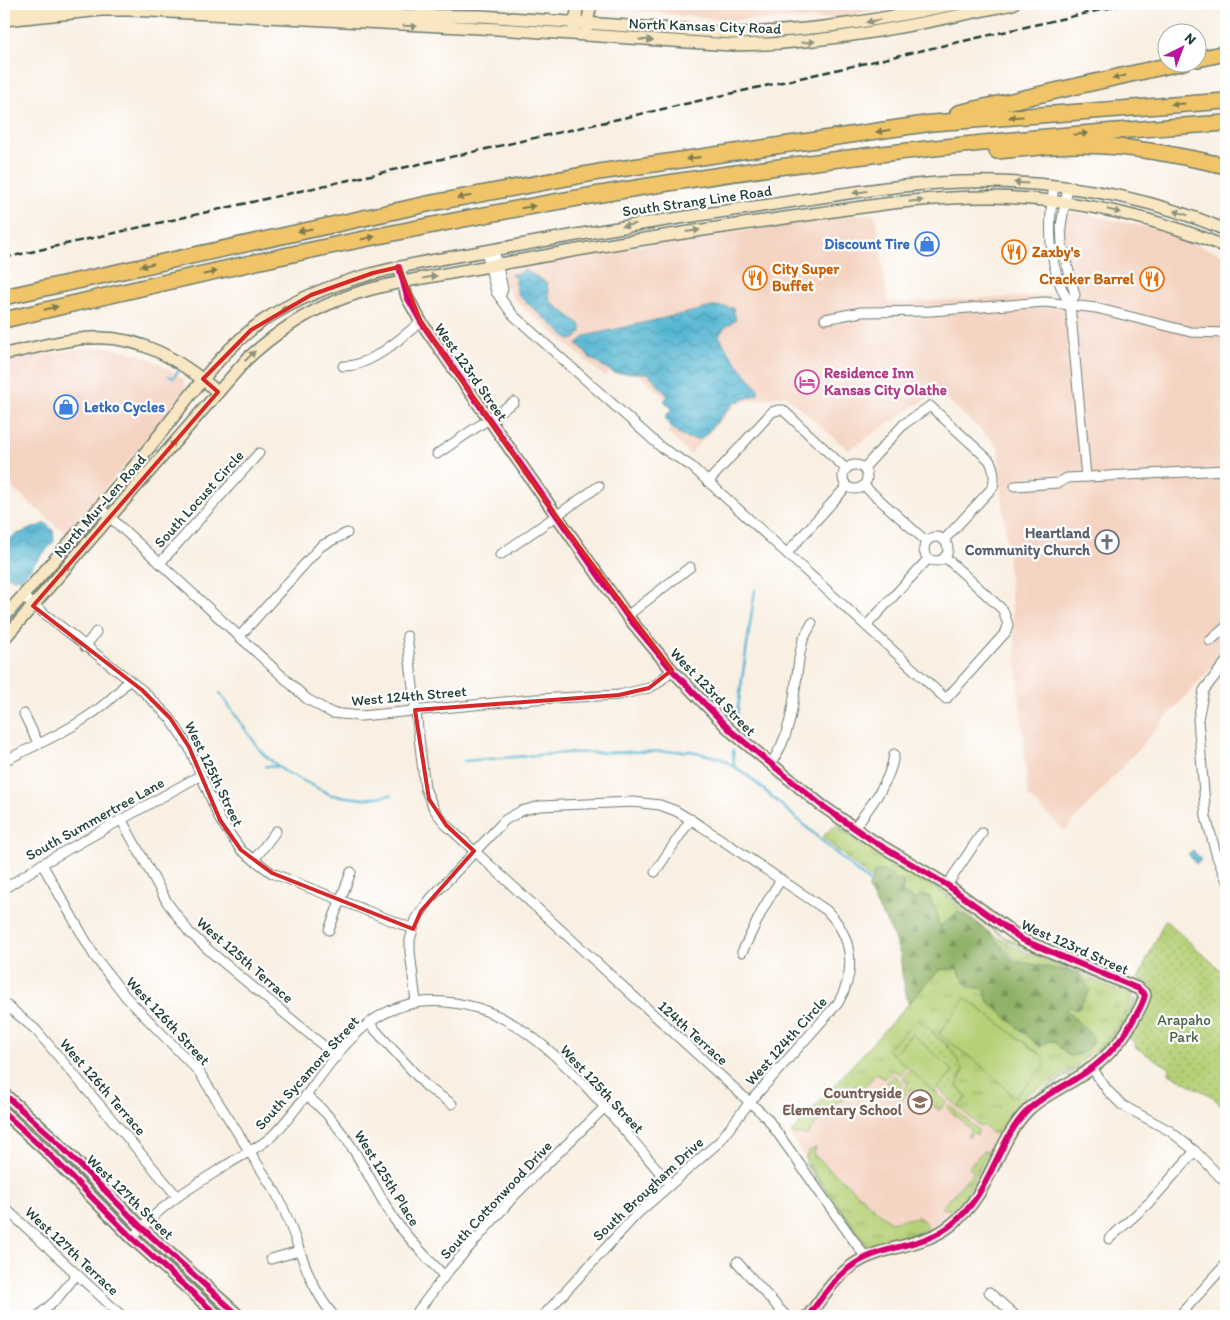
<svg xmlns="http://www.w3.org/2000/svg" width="1230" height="1320" viewBox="0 0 1230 1320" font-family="Itim,sans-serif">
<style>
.built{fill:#f4d3c1}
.grass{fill:url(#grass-tufts);stroke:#6a8655;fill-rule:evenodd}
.forest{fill:url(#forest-firs);stroke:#58784e}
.park{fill:url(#park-dots);stroke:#6a8655}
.pitch{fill:#b5d076;stroke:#6a8655}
.water{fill:url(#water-waves);stroke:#3a7a83}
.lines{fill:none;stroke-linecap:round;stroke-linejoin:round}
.stream{stroke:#54b6d2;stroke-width:2.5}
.street-casing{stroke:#6b7b71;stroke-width:11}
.secondary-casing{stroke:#6b7b71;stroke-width:14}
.highway-casing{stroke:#6b7b71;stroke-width:18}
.street{stroke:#fff;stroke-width:9}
.secondary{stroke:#f9e7c3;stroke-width:11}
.highway{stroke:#f0c469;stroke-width:15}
.rail{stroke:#1f3d34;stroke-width:2.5;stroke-dasharray:8 4;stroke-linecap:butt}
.cycleway-casing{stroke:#fff;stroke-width:9}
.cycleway{stroke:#d6006c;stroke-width:6}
.oneway{fill:#8c927c}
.oneway2{fill:#7d7a4c}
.marked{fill:none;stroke:#d62828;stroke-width:4;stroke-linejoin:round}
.labels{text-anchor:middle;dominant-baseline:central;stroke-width:4.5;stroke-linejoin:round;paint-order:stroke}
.street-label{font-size:15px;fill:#1f3d34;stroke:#fff}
.shop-label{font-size:15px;font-weight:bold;fill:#366cbe;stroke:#fff;text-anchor:end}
.food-label{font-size:15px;font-weight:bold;fill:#c56008;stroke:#fff;text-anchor:start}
.hotel-label{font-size:15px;font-weight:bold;fill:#b23c85;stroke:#fff;text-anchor:start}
.worship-label{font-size:15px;font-weight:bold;fill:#5b616d;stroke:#fff;text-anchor:end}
.park-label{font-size:15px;fill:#446244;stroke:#fff}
.education-label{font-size:15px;font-weight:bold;fill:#785e54;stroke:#fff;text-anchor:end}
</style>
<defs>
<pattern id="grass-tufts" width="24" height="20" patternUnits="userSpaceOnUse" patternTransform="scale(1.25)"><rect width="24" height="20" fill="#b5d076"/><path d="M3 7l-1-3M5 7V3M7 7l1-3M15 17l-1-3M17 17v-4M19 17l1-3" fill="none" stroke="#93aa62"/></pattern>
<pattern id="forest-firs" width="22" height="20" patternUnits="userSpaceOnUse" patternTransform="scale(1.25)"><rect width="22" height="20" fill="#90b267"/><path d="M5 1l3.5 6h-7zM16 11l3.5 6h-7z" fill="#759256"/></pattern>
<pattern id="park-dots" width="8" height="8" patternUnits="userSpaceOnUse" patternTransform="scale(1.25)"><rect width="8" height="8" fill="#b5d076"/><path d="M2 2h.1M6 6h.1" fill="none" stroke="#93aa62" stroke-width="1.8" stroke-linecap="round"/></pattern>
<pattern id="water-waves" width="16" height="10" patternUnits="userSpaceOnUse" patternTransform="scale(1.25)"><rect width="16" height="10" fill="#54b6d2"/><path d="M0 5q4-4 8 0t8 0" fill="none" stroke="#4595ab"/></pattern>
</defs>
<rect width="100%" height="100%" fill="#fff"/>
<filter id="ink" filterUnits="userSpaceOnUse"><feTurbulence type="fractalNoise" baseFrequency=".02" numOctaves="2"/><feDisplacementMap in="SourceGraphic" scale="10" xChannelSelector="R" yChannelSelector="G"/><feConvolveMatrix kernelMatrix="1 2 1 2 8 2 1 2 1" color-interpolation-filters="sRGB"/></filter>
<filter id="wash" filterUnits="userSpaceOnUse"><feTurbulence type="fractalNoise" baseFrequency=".0096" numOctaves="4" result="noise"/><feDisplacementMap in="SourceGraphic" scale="20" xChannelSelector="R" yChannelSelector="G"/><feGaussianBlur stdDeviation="1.12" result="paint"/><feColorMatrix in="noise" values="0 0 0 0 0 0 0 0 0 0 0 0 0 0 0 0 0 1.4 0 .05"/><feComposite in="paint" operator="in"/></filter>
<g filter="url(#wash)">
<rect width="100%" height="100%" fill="#f9efe2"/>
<g class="built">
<path d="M605,4H899L832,19L726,20L604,7Z"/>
<path d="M1051,207L1153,228L1226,256V651L1065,831L1028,796L998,446L938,391L848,450L785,395L738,403L690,454L667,433L684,415L622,359L605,377L514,299L496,271L662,242L868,213L876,215L888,303L1055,295L1044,212Z"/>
<path d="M109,347L138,354L159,363L184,380L186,390L67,535L4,481V360L88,348Z"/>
<path d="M939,970L1071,1070L1027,1095L1014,1108L1004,1122L970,1188L945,1218L927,1230L866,1247L790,1135Z"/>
</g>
<g class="grass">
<path d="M836,823L947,892L1003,936L1133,992L1135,995L1011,943L937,888L848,833L835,824Z"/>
<path d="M834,826L937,889L990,933L1012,946L1133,997L1122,1019L1103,1045L1071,1070L1027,1095L1014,1110L999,1134L991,1133L983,1125L981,1127L958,1107L967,1097L957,1085L963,1070C945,1037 944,1037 908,1030L888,1049L907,1067L900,1075L893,1070L884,1079L877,1073L864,1087L862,1085L860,1087L856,1084L841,1102L839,1100L832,1108L838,1113L837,1116C821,1116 817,1123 807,1135H793L791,1133L939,970L957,968L962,978L985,989L987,1000L1040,1047L1049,1041H1054L1061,1049L1068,1014L1066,1010L1069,1007L982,927L958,912L942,925H937L923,895L915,900L873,879V881L822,837ZM965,998L1045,1058L1015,1097L983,1067Z"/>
<path d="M1136,998C1136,1017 1107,1046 1094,1059L1092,1057L1117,1029Z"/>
<path d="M1090,1059L1091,1060L1030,1100L1001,1136C1026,1091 1052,1087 1090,1059Z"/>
<path d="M910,1070L947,1102L939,1111L912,1088L901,1101L898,1098L908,1084L902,1078Z"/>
<path d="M893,1075L904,1084L897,1091L887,1082Z"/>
<path d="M950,1105L978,1130L977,1135L973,1133L969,1137L967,1136L971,1130L947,1108Z"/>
<path d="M816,1148L813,1154L890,1222L919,1217L926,1223L927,1230L868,1246L805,1159L809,1151Z"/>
<path d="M983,1151H989L966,1195L952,1210L941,1208L973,1172L969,1167Z"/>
<path d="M991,1153L992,1157L970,1196L969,1195Z"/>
<path d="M805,1162L830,1193L866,1247L806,1166Z"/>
<path d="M926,1232L921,1236L869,1248L871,1246Z"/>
</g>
<path class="forest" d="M875,871H883L904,883L902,892L915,900L923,895L929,896L937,914L938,925H942L958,912L982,927L1016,961L1079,973L1090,990L1079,1008L1073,1009L1069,1007L1066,1010L1091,1035L1093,1041C1088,1051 1080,1056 1069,1056L1054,1041H1049L1040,1047L987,1000L985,989L968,987L957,968L939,970L908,1003L902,973L900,954L892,933L868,889Z"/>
<g class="park">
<path d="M1165,920L1226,975V1111L1213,1097L1169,1073L1170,1068L1136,1048L1133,1041L1129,1038L1154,994C1152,984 1146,982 1138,979Z"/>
<path d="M918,1019L952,1050L963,1070L957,1085L967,1097L958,1107L938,1088L953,1071L912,1035L894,1055L887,1050Z"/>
</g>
<g class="pitch">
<path d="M965,998L1045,1058V1065L1015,1097L983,1067L939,1034Z"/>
<path d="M912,1034L953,1071L934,1092L894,1055Z"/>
</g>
<g class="water">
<path d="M525,270L547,283L550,301L581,325V332L575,339L570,340L518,295L515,283L517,277L512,276V274H517Z"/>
<path d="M717,306L733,308L736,320L724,328L719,336L730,354L758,389V394L734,403L701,439C681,439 675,434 665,417L672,409L664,401L668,396L648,373H614L590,358L577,344L585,336Z"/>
<path d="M46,523L53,530L54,541L22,578L14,579L4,574V544L15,535Z"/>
<path d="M1193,850L1201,860L1196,864L1188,854Z"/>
</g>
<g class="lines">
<g class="stream">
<path d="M169,376L173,378L178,371"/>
<path d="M220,693L262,753L284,771L331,795L364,799L391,795"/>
<path d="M736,721L755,590"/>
<path d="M733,750L734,765"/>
<path d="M464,761L565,753L690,751L720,758L746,774L870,883"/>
<path d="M265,766L276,767"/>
</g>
</g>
</g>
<g filter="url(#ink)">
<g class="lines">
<g class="street-casing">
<g id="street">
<path d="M1054,186C1048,224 1048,270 1070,304L1086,477"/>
<path d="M1068,188L1061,225L1062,245L1075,295L1070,304"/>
<path d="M494,250L503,289L500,297"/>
<path d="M486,251L496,292L513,315L662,448L691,466L946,699L1006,632L1008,625L1003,610L945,557"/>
<path d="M825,319L861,312L931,311L1045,302L1096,308L1191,332L1226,333"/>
<path d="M343,366C371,367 400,338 421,322"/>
<path d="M437,454L514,402"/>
<circle cx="855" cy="477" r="12"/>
<path d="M864,468L904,424L930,406L989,460C994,467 995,478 993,487L944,540"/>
<path d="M708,482L772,412L778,410H783L846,469"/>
<path d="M864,486L926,541"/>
<path d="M1015,486L1058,483L1067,478L1226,470"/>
<path d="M99,507L307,699L332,713L361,716L535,699L619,695L649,688L658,683L672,670"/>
<circle cx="936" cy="549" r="12"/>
<path d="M787,553L847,486"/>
<path d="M500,555L599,486"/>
<path d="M160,563L259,453"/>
<path d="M22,596L142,690L170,718L189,747L220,820L241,850L272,873L413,929"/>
<path d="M627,616L690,567"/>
<path d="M866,626L928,559"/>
<path d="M407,636L425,788L434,809L446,825L767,1118L866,1258"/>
<path d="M239,637L321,546L347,533"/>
<path d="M1210,641L1226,627"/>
<path d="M85,647L96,632"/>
<path d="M1226,662L1204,690L1198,719L1206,817L1217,857L1226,879"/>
<path d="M24,714L38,743"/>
<path d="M4,761C50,738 96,720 129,680"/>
<path d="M770,764C794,735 794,689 800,653L803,640L812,623"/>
<path d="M121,819L167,902L189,932L212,953L337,1057"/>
<path d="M854,828C870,807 891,781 894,754"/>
<path d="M254,860L276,831"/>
<path d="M42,864L95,957L126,997L199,1072L276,1193C298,1234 303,1280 334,1316"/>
<path d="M655,872L691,819"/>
<path d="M947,885L982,833"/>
<path d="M4,889L42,864L201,775"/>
<path d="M329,930L351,872"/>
<path d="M742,952L764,907L781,879"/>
<path d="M416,1002L410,952V940L416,919L431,898L505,820L521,811L540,806L633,802L660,805L676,811L701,826L826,910C853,936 857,971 838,1003L749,1103L719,1142L638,1213L543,1316"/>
<path d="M4,1003L36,1030L176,1195"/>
<path d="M369,1023L427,1087L452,1104"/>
<path d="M1092,1068L1108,1091L1122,1105L1170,1131L1195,1151L1226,1183"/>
<path d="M306,1095C350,1130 365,1174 394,1219C409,1240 427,1257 444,1276"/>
<path d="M4,1207L122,1316"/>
<path d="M132,1238C161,1204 193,1186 230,1163C244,1154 260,1147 272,1136C307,1102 329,1054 368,1024C415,987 481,1000 527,1033C582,1073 625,1133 670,1184"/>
<path d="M1109,1239L1151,1201L1195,1151"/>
<path d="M271,1259L299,1251"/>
<path d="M737,1262L786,1316"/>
<path d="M989,1292L1016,1316"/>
<path d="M38,1316L56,1300L77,1274"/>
<path d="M414,1316L450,1269L515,1195L604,1108"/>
<path d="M1179,1316L1226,1264"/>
</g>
</g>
<g class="secondary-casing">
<g id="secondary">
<path d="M167,4L369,15L481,16L733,33C812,32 878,20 955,4"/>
<path d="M4,12L77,4"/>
<path d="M4,20L102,10H131L498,29L731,45C827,45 919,24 1013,4"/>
<path d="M574,29L578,4"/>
<path d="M586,29L591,4"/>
<path d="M399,267L407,297L421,322L627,616L672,670L731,731L821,805L873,841L947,885L1023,940L1139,989L1145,995C1143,1005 1137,1013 1132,1022C1120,1045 1099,1065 1077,1078C1061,1088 1043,1096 1029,1109C996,1141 992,1193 951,1225C924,1247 885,1245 856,1263C835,1276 823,1297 808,1316"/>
<path d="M4,354C31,349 64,339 91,338C141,335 181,361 218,392"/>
<path d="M4,617C55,560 105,502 153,443C187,401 219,351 264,320C337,272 425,262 509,247C591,232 673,218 755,207C835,196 916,179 997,182C1075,184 1154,199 1226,230"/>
<path d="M4,639L247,359C273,335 303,314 336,301C367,288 401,282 434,276C474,269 515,261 555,254C638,239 722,227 806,215C868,206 931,196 994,197C1074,199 1152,216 1226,247"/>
<path d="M4,1094L53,1138L141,1227L239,1316"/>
<path d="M4,1113L46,1151L132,1238L218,1316"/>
</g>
</g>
<g class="highway-casing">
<g id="highway">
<path d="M1198,59L1226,53"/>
<path d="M958,113L1184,62"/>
<path d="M997,151C1024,149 1051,145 1078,145C1128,145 1177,155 1226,166"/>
<path d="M4,297L432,203L599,172L932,123L1226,101"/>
<path d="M4,320C228,267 453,216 681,181C862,153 1044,135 1226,123"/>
</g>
</g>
<use href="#street" class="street"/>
<use href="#secondary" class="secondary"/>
<use href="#highway" class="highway"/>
<path class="rail" d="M4,258L1127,4"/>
<g class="cycleway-casing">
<g id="cycleway">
<path d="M399,267L407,297L421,322L627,616L672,670L731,731L821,805L873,841L947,885L1023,940L1139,989L1145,995C1143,1005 1137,1013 1132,1022C1120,1045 1099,1065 1077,1078C1061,1088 1043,1096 1029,1109C996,1141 992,1193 951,1225C924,1247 885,1245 856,1263C835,1276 823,1297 808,1316"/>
<path d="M4,1094L53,1138L141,1227L239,1316"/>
<path d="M4,1113L46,1151L132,1238L218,1316"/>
</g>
</g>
<use href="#cycleway" class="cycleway"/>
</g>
<defs><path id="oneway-solid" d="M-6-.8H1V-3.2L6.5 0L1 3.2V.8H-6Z" transform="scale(1.25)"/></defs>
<g class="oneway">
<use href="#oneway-solid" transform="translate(873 21) rotate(169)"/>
<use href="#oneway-solid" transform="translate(410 26) rotate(2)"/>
<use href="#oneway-solid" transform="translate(646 40) rotate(3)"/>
<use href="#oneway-solid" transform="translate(808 42) rotate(-5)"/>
<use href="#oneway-solid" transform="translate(1021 183) rotate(-177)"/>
<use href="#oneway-solid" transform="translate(860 192) rotate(172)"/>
<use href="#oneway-solid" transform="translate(916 201) rotate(-6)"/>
<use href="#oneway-solid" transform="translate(1114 211) rotate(13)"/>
<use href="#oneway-solid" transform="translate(1181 213) rotate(-163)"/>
<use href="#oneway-solid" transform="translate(629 225) rotate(170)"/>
<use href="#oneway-solid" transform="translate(693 231) rotate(-8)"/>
<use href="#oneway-solid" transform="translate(430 277) rotate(-11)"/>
<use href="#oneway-solid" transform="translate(287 307) rotate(151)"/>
<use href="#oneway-solid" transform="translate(250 356) rotate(-44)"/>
<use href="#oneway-solid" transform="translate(171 446) rotate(-49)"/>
<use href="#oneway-solid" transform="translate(65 569) rotate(-49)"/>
</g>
<g class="oneway2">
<use href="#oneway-solid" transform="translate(1119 77) rotate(167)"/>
<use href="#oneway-solid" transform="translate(1178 104) rotate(176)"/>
<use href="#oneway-solid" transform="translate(1016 117) rotate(176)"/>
<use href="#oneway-solid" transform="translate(883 131) rotate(171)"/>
<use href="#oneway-solid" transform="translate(1081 134) rotate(-5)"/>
<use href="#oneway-solid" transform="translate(693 158) rotate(172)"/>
<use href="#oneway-solid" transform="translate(464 197) rotate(170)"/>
<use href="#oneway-solid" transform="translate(528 207) rotate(-10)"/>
<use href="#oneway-solid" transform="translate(305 230) rotate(168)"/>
<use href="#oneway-solid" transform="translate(368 238) rotate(-12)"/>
<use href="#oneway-solid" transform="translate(147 265) rotate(167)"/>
<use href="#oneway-solid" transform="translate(210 273) rotate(-13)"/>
<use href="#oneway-solid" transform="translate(51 308) rotate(-13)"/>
</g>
</g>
<path class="marked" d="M399,267L421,322L556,516L672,670L649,688L619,695L415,710L429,799L446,825L474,851L421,911L413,929L272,873L241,850L220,820L189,747L170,718L142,690L33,606L218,392L203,379L251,330L311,295L373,273Z"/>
<defs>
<g id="shop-ring" transform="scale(1.25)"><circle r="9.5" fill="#fff" stroke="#3f7fe0" stroke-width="1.5"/><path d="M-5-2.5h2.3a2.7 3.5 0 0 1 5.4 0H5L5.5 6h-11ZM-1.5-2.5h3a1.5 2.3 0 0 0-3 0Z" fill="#3f7fe0"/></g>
<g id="restaurant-ring" transform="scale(1.25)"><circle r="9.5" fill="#fff" stroke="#e8710a" stroke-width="1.5"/><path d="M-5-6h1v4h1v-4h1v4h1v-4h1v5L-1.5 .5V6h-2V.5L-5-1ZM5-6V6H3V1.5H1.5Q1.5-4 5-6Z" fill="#e8710a"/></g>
<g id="hotel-ring" transform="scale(1.25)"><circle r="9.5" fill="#fff" stroke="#d1479c" stroke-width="1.5"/><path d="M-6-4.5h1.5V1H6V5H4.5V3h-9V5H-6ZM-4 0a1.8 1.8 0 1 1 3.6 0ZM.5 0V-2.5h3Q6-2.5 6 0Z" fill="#d1479c"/></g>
<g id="church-ring" transform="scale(1.25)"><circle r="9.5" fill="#fff" stroke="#6b7280" stroke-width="1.5"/><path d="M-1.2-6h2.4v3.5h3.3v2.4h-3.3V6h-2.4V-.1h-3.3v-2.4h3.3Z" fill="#6b7280"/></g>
<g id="school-ring" transform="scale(1.25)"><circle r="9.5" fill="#fff" stroke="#8d6e63" stroke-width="1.5"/><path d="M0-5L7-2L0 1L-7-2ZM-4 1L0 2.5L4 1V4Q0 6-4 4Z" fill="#8d6e63"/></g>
</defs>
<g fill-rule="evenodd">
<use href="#shop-ring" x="927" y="244"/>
<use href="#restaurant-ring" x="1014" y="252"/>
<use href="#restaurant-ring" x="755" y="278"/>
<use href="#restaurant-ring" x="1152" y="279"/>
<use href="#hotel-ring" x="807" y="382"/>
<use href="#shop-ring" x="66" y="407"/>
<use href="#church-ring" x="1107" y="542"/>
<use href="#school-ring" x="920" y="1102"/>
</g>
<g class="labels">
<g class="street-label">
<text transform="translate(705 26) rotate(2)">North Kansas City Road</text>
<text transform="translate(697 201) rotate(-8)">South Strang Line Road</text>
<text transform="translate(471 372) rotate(55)">West 123rd Street</text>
<text transform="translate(199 499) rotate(-48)">South Locust Circle</text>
<text transform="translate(100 506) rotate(-49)">North Mur-Len Road</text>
<text transform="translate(713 692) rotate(46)">West 123rd Street</text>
<text transform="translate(409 696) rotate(-5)">West 124th Street</text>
<text transform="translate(214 774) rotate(64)">West 125th Street</text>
<text transform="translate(95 819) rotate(-29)">South Summertree Lane</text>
<text transform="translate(1075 947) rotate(24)">West 123rd Street</text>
<text transform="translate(245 960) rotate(41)">West 125th Terrace</text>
<text transform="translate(168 1021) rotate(47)">West 126th Street</text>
<text transform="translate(693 1033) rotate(42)">124th Terrace</text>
<text transform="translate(786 1041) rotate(-48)">West 124th Circle</text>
<text transform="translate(307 1073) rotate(-48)">South Sycamore Street</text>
<text transform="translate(103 1087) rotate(49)">West 126th Terrace</text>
<text transform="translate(602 1089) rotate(47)">West 125th Street</text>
<text transform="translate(387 1178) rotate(58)">West 125th Place</text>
<text transform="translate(648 1189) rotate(-43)">South Brougham Drive</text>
<text transform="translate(130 1197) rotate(44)">West 127th Street</text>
<text transform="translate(496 1200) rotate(-47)">South Cottonwood Drive</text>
<text transform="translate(72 1251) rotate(43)">West 127th Terrace</text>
</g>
<g class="shop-label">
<text x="910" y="244">Discount Tire</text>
<text x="84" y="407" text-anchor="start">Letko Cycles</text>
</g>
<g class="food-label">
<text x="1032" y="252">Zaxby's</text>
<text x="772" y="269">City Super<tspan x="772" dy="17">Buffet</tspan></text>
<text x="1134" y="279" text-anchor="end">Cracker Barrel</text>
</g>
<g class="hotel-label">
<text x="824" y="373">Residence Inn<tspan x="824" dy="17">Kansas City Olathe</tspan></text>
</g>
<g class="worship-label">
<text x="1090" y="533">Heartland<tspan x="1090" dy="17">Community Church</tspan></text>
</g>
<g class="park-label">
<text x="1184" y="1020">Arapaho<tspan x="1184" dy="17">Park</tspan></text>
</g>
<g class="education-label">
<text x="902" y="1093">Countryside<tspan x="902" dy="17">Elementary School</tspan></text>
</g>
</g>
<rect width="1230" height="1320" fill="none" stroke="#fff" stroke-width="20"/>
<g transform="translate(1182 48) rotate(42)"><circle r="24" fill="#ffffff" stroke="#a5b1ae"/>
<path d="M0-4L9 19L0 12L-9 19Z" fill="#b5179e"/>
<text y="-8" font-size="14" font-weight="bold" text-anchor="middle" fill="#1f3d34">N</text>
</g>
</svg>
